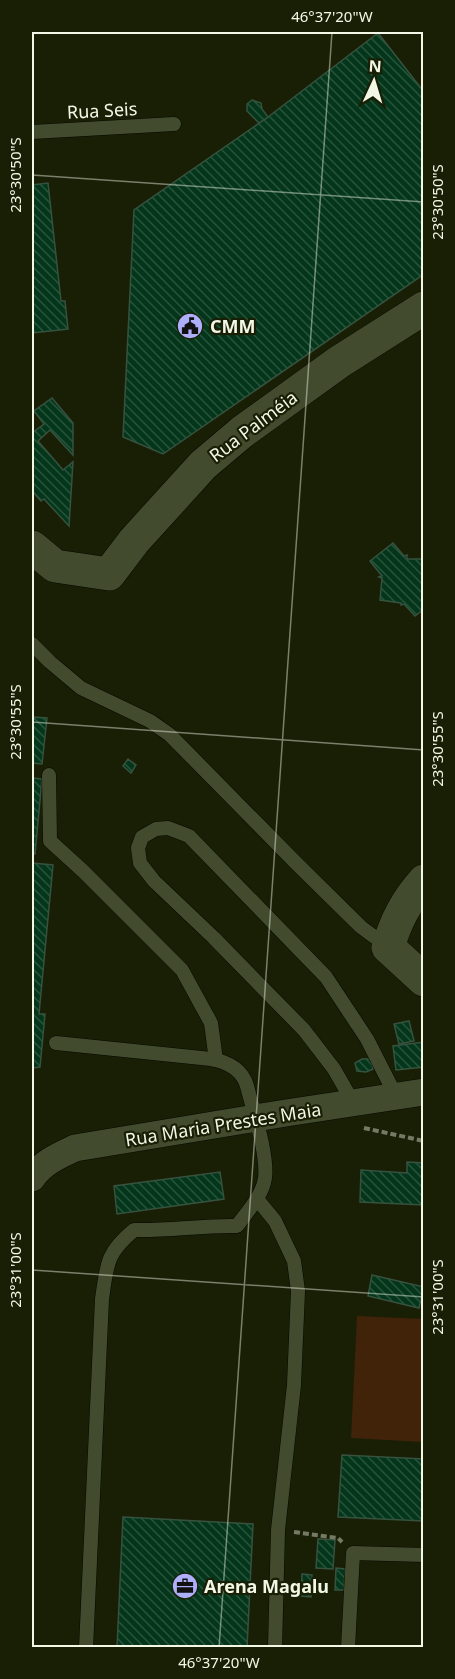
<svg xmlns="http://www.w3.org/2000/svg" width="455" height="1679" viewBox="0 0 455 1679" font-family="'Noto Sans',sans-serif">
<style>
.pitch{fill:#41230a}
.building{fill:url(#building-back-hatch);stroke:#36523f;stroke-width:1.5}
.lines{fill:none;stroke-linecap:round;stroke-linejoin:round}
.service-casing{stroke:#050900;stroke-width:15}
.minor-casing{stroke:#050900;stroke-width:28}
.tertiary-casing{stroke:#050900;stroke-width:34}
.path{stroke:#747a64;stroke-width:4;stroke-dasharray:6 3;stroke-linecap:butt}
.service{stroke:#434b2f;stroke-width:14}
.minor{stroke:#434b2f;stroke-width:27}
.tertiary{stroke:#434b2f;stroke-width:33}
.ticks{fill:none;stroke:#f2f7e6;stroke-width:1.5;stroke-opacity:0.45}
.labels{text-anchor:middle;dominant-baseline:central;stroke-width:4.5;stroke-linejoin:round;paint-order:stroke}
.street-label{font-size:18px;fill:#f2f7e6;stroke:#191f05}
.poi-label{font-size:18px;font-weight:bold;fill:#f2f7e6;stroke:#191f05;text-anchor:start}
.neatline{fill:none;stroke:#f2f7e6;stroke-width:2}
.ticks-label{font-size:15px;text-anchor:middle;fill:#f2f7e6}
</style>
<defs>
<pattern id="building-back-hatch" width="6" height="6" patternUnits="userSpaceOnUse" patternTransform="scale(1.5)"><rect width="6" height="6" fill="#04361b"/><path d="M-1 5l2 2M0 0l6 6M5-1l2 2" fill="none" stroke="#29543c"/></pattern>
</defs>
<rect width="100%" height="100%" fill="#191f05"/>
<path class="pitch" d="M357,1316L423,1319V1442L351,1438Z"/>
<g class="building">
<path d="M378,33L424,92V274L163,454L123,437L134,210L268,117Z"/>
<path d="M252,100L261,103L262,109L268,117L259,123L247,111V104Z"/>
<path d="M48,183L61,301H65L68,329L32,333V185Z"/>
<path d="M52,398L73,423V455L50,430L38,441L63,470L73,462L69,526L44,499L41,501L32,491V433L44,424L34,411Z"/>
<path d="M393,543L404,556L407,555V559H424V609L415,616L404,604L401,605V603L380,600L382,578L379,577L382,576L370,561Z"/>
<path d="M32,717L47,718L42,764L32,763Z"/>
<path d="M128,759L136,765L131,773L123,766Z"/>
<path d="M32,778L42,779L35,854L32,853Z"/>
<path d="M32,863L53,865L39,1014H45L40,1067L33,1068L32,1082Z"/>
<path d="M409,1021L414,1041L399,1044L394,1024Z"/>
<path d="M424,1042V1067L396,1070L393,1046Z"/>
<path d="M362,1059H371L373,1069L366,1072L357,1071L355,1063Z"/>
<path d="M407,1162L424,1163V1205L360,1202L361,1170L407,1173Z"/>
<path d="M220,1172L224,1199L117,1214L114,1186Z"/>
<path d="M372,1275L424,1287L419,1308L368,1296Z"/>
<path d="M342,1455L424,1459V1521L338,1517Z"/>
<path d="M123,1517L253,1524L247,1648H117Z"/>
<path d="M318,1539L335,1540L333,1569L316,1568Z"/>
<path d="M336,1568L345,1569L344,1590H335Z"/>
<path d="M302,1574L312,1575L311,1597L301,1596Z"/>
</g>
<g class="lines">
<g class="service-casing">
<g id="service">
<path d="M32,132L174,124"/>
<path d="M32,644L50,662L81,688L150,721L170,735L296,863L361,927L388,947"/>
<path d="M49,775L50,841L83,871L182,970L211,1023L216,1060"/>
<path d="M56,1043L211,1059C228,1062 242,1069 247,1086C253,1110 268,1154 265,1178C263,1195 247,1212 237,1226C203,1225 169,1231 134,1230C106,1253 107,1265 102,1299L86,1648"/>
<path d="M354,1104L334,1069L304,1030L214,938L154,881L140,863L138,848L142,837L156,829L168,828L189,836L326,977L367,1039L397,1098"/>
<path d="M257,1199L275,1221L294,1261L298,1291L294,1385L278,1530L275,1648"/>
<path d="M348,1648L353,1553L424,1555"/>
</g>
</g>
<g class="minor-casing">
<path id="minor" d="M32,1178C42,1163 58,1156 75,1148L286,1113L424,1092"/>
</g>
<g class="tertiary-casing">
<g id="tertiary">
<path d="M32,547L55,566L109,574L134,541L203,465L242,432L339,362L424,308"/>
<path d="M424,881C406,901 396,921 388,947L424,980"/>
</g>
</g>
<g class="path">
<path d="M364,1128L424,1141"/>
<path d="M294,1532L338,1538L342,1542"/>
</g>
<use href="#service" class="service"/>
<use href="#minor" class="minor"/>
<use href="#tertiary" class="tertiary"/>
</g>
<path class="ticks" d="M32,175L424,202M32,722L424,750M32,1270L424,1297M219,1648L332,32"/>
<defs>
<g id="civic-disc" transform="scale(1.35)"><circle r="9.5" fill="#adaffb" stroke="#191f05"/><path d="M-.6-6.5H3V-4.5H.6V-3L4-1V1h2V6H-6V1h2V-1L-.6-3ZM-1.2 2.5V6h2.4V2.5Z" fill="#111"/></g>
<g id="office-disc" transform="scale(1.35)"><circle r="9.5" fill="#adaffb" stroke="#191f05"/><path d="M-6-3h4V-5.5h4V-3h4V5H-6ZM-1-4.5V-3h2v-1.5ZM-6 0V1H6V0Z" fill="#111"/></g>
</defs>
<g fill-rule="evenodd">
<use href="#civic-disc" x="190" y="326"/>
<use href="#office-disc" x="185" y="1586"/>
</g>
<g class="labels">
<g class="street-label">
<text transform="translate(102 110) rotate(-3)">Rua Seis</text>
<text transform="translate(253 426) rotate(-37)">Rua Palméia</text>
<text transform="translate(223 1124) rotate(-9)">Rua Maria Prestes Maia</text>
</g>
<g class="poi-label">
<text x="210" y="326">CMM</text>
<text x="204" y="1586">Arena Magalu</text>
</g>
</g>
<rect width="455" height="1679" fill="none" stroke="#191f05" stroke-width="66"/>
<g transform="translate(374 81) rotate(4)" stroke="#191f05" stroke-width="4.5" paint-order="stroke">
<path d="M0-4.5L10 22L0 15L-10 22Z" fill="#f2f7e6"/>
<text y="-9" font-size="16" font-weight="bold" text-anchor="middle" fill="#f2f7e6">N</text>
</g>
<rect x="33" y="33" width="389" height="1613" class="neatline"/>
<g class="ticks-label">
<text x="332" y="22">46°37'20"W</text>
<text transform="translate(16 175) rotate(-90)" y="5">23°30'50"S</text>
<text transform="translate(438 202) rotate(-90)" y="5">23°30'50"S</text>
<text transform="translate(16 722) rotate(-90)" y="5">23°30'55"S</text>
<text transform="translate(438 749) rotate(-90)" y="5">23°30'55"S</text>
<text transform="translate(16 1270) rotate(-90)" y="5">23°31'00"S</text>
<text transform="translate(438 1297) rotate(-90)" y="5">23°31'00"S</text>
<text x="219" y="1668">46°37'20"W</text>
</g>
</svg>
